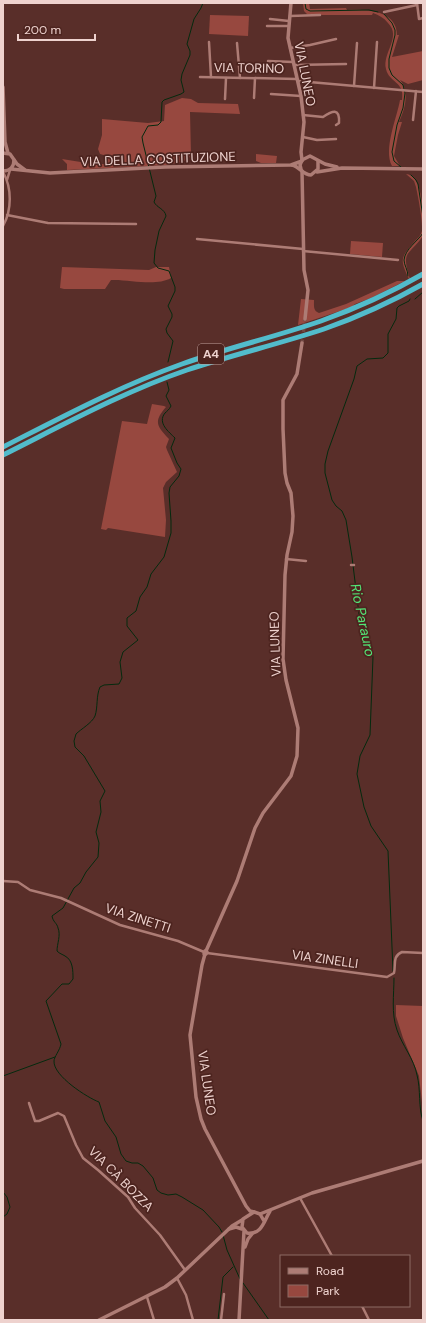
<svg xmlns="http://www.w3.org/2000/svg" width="426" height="1323" viewBox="0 0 426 1323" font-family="'DM Sans',sans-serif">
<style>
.green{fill:#97483f}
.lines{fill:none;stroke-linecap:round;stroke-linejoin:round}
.stream{stroke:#042a0e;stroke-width:1}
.tertiary-tunnel{stroke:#6f4742;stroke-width:3.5;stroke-dasharray:3.5 2;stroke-linecap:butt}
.minor{stroke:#ad7c75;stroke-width:2.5}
.tertiary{stroke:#ad7c75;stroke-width:3.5}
.secondary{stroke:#ad7c75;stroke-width:3.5}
.motorway{stroke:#52bccb;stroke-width:5}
.labels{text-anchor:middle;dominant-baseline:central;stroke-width:3.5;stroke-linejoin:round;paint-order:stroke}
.shield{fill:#4d241f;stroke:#be9e9a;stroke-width:1}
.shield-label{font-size:12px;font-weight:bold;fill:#eed2ce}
.street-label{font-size:13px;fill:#eed2ce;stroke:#4d241f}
.water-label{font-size:14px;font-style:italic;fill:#53e576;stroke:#4d241f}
</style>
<rect width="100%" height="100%" fill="#592e29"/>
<g class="green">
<path d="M303,3H309L310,9L346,8L347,10C365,9 397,10 397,35H399L392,57L423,51V80L408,84L400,80C410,92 405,109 399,122H402L398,135L394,156L400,166H392C383,149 397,118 400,100H402C405,81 389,83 386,69C382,53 402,37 388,23C384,18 379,15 373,13L372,15H323L307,14L304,11Z"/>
<path d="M210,15L249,16L248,36L209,34Z"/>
<path d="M182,98L191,99L198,103L238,104L240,114L190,112L191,155L189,158L182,162L165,165L67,170V164L62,159L93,164H105L107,156L100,154L98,149L102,135V119L148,123L164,121L165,105Z"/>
<path d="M256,154L277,156L276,163H261L256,161Z"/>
<path d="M406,174C425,175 423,222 423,236C408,257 401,250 410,279H409C399,258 401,258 415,241C418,238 421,235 422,231C423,222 418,196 416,187L414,181Z"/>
<path d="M351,241L383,243L382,257L350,254Z"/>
<path d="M62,267L149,270L156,267H169L171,278C155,287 129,279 111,280L105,289H64L60,288Z"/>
<path d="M397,281H405L371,298L355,304L352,307L298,325L301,299L314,300C314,306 313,311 319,313L346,304Z"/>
<path d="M152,404L164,406L166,407C153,422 157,426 169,439L166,447L167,450L177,472L166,482L163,488L166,520L165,537L108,528L106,530L101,529L122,421L147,424Z"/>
<path d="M396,1005L423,1006V1111L419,1076L403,1038L396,1016Z"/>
</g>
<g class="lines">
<g class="stream">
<path d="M305,3L306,9L310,11L369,10L378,12"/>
<path d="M384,14L392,23L395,30V35L389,59V68L392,75L403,85L405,93L403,108L397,125L392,152L394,161L401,167"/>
<path d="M411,175L416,180L418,184L423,217"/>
<path d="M408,276C408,270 404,265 404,260C405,249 418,241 423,233"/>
<path d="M415,299L423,292"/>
<path d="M168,362L173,341L167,333L166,329L172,317V314L168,306L175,291V287L169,271L158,268L154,263L155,250L159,231L166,216C165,209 157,208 154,202L156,196L143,143L142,137L148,126L158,125L161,122L162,102L164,100L181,94L184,92L181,80L182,74L190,55V51L187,44L194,19L201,8L203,3"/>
<path d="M167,382L169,390L166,396L171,406C169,410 167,411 165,413C157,423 169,432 175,438L171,448L177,463L181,469L179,476L170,487L169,493L171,521V533L164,557L151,574L147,587L140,597L136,611L127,618V626L138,640L123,652L120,662L122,678L119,684L104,685L100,687C96,696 98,707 95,716C92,723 81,729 76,734L74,741L75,747L84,756L105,791L100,801L101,812L96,832L99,843L98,857L86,872L80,883L74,888L63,908L52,916C53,922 57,923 58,928C61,935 57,944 57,951C60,954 62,954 65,956C73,960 73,971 73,979L69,984H62L46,1001L61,1044C60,1050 54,1057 54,1061C53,1076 88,1098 99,1102L105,1121L116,1137L121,1154L126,1161L132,1163H138L143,1166L153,1178L157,1190L161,1193L168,1195L176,1194L182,1197L203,1210L219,1227L222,1232"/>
<path d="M393,971L388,851L371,826L364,807L357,774L360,756L370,735L373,657L371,647L359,614L352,557L346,520L342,511L336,506L332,500L325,473V464L328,451L354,379L357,366L367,359L383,358L388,353V334L396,319L397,308L399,306L409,301L410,299"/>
<path d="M394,978C394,995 391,1013 397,1030C402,1045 414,1059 417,1075C421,1090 418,1107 423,1121"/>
<path d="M3,1076L55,1057"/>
<path d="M3,1192L7,1197L10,1207L7,1214L3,1217"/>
<path d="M223,1235L227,1250L240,1279"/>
<path d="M243,1283L269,1320"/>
<path d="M218,1320L223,1277L233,1267"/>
</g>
<path class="tertiary-tunnel" d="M302,343L305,319"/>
<g class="minor">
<path d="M417,3L419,19L423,18"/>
<path d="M384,12L417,5"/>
<path d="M290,16L320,15"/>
<path d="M270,19L289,21"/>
<path d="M267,26H288"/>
<path d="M209,42L211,77"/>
<path d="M237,43L240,78"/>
<path d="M290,48L310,45L336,39"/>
<path d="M268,61L293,62"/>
<path d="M294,65L346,64"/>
<path d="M200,77L297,79"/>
<path d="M298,81L423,92"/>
<path d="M354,86L357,43"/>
<path d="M374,88L377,42"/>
<path d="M271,94L301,96"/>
<path d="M254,98L255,78"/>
<path d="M225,99L226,78"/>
<path d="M303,115L323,117C332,111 340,107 339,123L336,125"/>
<path d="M413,120L416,91"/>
<path d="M303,137L317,140L336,139"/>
<path d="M3,172C12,188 12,210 3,226"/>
<path d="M7,180L10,170"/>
<path d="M7,215L48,223L136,224"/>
<path d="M197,239L303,249"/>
<path d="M303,251L398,260"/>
<path d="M286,559L306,561"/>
<path d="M351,565H354"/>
<path d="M3,881L18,882L30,890L61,898L120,925L178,941L204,952"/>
<path d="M207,953L387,977L394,973C396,965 392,956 402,952L423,953"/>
<path d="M29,1103L35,1121H39L58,1113L64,1116L76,1145L83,1158L98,1170L128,1197L135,1208L160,1235L185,1270"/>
<path d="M300,1198L332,1256"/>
<path d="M177,1278L186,1295L193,1320"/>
<path d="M147,1297L154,1320"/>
<path d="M362,1306L369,1320"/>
<path d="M221,1320L224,1294"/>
</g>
<g class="tertiary">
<path d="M291,3L288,38L301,96L304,122L301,152L302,160"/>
<path d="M3,87L5,142L8,153"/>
<path d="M302,171L304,270L308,290L305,319"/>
<path d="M205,951L207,952L206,954H204Z"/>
<path d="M206,951L237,881L255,828L263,813L291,776L297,756L298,728L286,680L283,659L285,575L287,555L292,532L293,516L291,493L287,483L285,473L283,429V400L297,374L302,343"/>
<path d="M205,954L202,965L190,1035L196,1097L201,1119L205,1129L246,1206L250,1211L254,1212"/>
<path d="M229,1229L236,1227L242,1229"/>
<path d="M99,1320L165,1287L177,1278L232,1226L242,1220"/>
</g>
<g class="secondary">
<path d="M3,153L10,154L17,164L25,170"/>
<path d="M292,165C300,167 303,175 311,175L318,169V161"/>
<path d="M11,169L50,173L165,167L291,165L302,161"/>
<path d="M301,169L300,165L302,160L310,156L325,164L337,167"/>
<path d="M3,171C10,171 14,167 14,160"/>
<path d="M317,172L342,168L423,169"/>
<path d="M260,1214L312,1193L423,1161"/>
<path d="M264,1221L260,1214L254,1212L243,1219L242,1227L247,1233C262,1235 264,1221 270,1211"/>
<path d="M245,1247L248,1239L252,1234"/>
<path d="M239,1320L244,1231"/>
</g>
<g class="motorway">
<path d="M3,447C62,417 120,386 182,364C227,348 275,337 321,321C357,308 390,293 423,274"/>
<path d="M3,455C63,425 123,392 187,370C232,355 279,344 324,329C358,317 391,302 423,284"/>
</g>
</g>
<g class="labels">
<rect class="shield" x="198" y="344" width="26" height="20" rx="3"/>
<g class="shield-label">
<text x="211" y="354">A4</text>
</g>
<g class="street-label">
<text transform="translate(249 68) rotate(1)">VIA TORINO</text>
<text transform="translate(305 74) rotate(79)">VIA LUNEO</text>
<text transform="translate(158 159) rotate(-2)">VIA DELLA COSTITUZIONE</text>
<text transform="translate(275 644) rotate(-92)">VIA LUNEO</text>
<text transform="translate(138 918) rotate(18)">VIA ZINETTI</text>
<text transform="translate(325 959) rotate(8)">VIA ZINELLI</text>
<text transform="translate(207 1083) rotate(82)">VIA LUNEO</text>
<text transform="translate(121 1179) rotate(45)">VIA CÀ BOZZA</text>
</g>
<g class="water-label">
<text transform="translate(363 620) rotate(78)">Rio Parauro</text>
</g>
</g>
<rect width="426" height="1323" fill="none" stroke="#eed2ce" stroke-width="8"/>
<rect x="280" y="1255" width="130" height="52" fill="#4d241f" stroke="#8d6a65"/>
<rect x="288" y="1268" width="20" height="6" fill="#ad7c75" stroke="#8d6a65"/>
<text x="316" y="1275" font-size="12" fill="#eed2ce">Road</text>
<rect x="288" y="1285" width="20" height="12" fill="#97483f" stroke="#8d6a65"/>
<text x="316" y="1295" font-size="12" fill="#eed2ce">Park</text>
<path d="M18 34v6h77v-6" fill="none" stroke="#eed2ce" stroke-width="2"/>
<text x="24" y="34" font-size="12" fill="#eed2ce" stroke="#4d241f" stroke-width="3" paint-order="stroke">200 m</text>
</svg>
